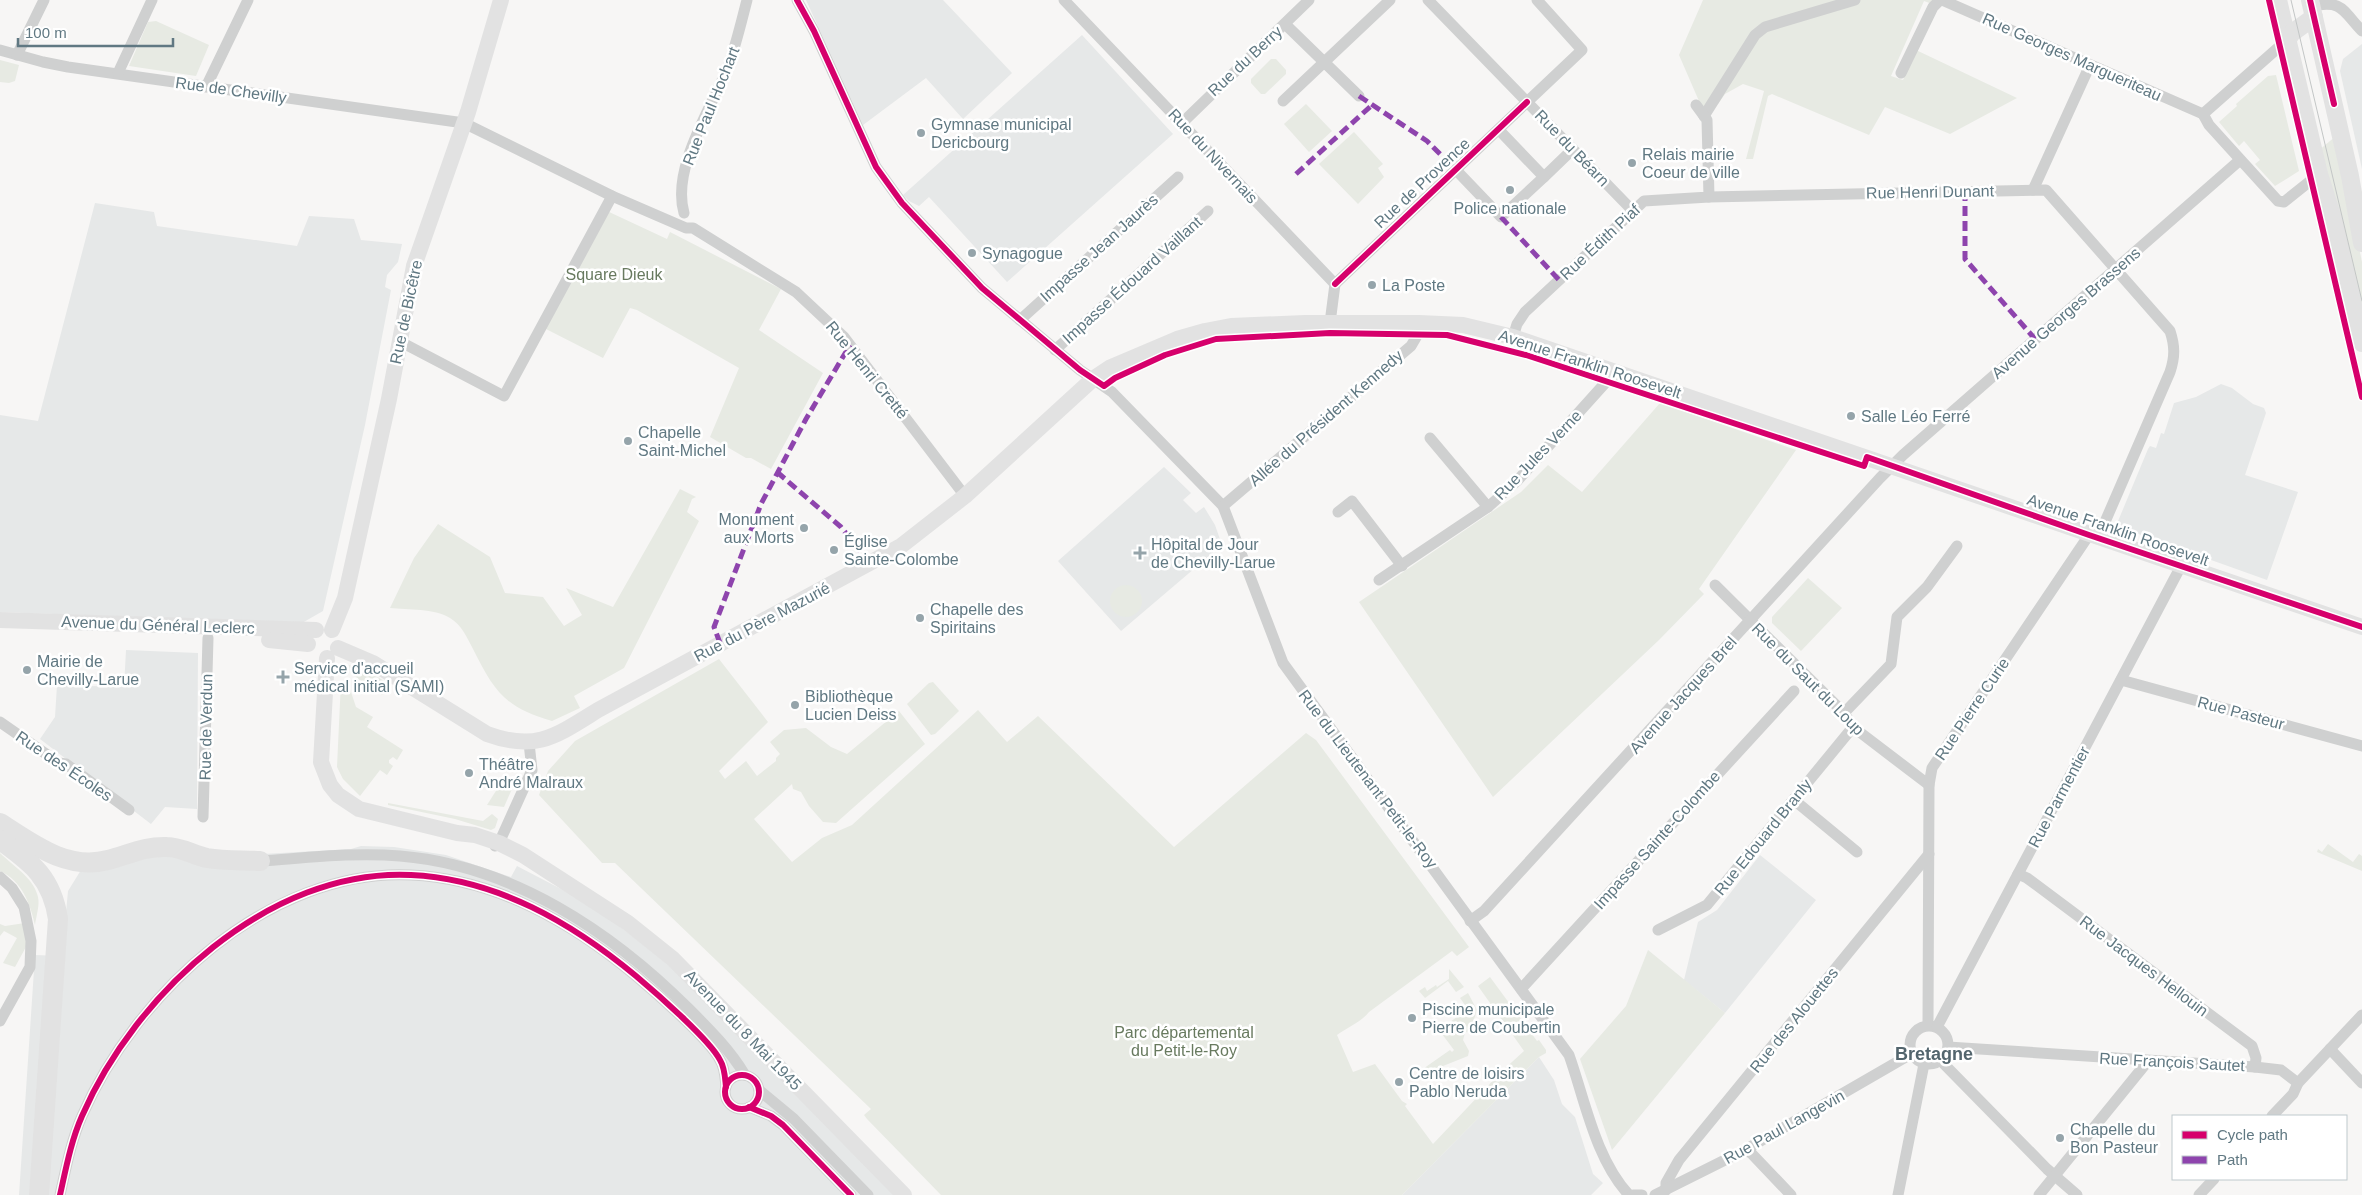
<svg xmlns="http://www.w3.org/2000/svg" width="2362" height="1195" viewBox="0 0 2362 1195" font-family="Helvetica,sans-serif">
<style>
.built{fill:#e6e8e8}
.green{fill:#e7eae3}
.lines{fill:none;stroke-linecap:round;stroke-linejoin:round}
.street{stroke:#cfd0d0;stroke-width:11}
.secondary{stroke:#e2e2e2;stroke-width:16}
.primary{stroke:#e2e2e2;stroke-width:18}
.highway{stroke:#e2e2e2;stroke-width:20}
.tram{stroke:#c3c6c6;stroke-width:1}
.quiet{stroke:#8e44ad;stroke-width:5;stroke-dasharray:10 5;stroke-linecap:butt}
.cycleway-casing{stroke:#fff;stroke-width:9}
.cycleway{stroke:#d6006c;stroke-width:6}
.poi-dot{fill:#95a4aa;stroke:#fff;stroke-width:2}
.labels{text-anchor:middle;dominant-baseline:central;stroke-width:5;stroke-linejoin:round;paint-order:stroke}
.street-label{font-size:16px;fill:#607882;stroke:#fff}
.poi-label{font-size:16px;fill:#607882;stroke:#fff;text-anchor:start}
.park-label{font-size:16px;fill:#687a5f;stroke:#fff}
.neighbourhood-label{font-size:18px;font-weight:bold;fill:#53656d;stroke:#fff}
</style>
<rect width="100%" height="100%" fill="#f7f6f5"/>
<g class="built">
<path d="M806,0H943L1012,73L963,119L926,78L863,125Z"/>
<path d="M1082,35L1173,134L1007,282L929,197L919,206L909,201L903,195Z"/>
<path d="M2362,44V169L2340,71L2343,59Z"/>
<path d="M95,203L154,212L157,226L297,246L309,216L354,219L361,240L402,244L398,262L387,275L385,287L391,290L365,425L323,611L302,623L0,612V415L38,421Z"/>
<path d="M2221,384L2232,388L2253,404L2264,408L2266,413L2245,475L2298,492L2267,580L2116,526L2148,449L2150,446L2156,448L2161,433L2164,434L2174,403L2196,397Z"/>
<path d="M1164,467L1191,493L1183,500L1196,513L1204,507L1215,525L1222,545L1121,631L1058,561Z"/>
<path d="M126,650L198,653L197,809L165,807L151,824L40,739L55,717L57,685L124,687Z"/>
<path d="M361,846L394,847L446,855L511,877L517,866L588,903L662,958L895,1195H19L35,955L62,956L68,891L81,870L100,855L225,856L351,849Z"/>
<path d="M1760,855L1816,900L1725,1013L1684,980L1698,922L1717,910Z"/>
<path d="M1539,1057L1554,1080L1562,1104L1575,1117L1593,1174L1603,1183L1591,1195H1402Z"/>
</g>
<g class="green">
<path d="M1703,0H1934L1932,4L1924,1L1891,76L1903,80L1916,50L2017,98L1950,134L1885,107L1869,135L1772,94L1768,96L1753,159H1746L1764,91L1743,84L1725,94L1718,104L1702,108L1679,55Z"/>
<path d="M156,21L209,45L196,76L129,66L148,22Z"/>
<path d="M1271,59H1276L1286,70V74L1265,94H1261L1251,83V79Z"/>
<path d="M0,60L19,65L15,81L9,83L0,82Z"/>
<path d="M2276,75L2299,171L2275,186L2255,164L2260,160L2244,141L2239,146L2219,122L2237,106L2236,104L2268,76Z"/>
<path d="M1306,104L1332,131L1309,152L1284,124Z"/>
<path d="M1354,132L1383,164L1378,168L1384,177L1358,204L1319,164Z"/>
<path d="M2336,136L2362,262V321L2318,151Z"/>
<path d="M607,211L667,239L670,232L781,289L759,330L823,373L771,469L751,458H746L710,437L739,368L637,310L630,308L603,358L544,328Z"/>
<path d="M1660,403L1796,450L1699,589L1704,594L1659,640L1493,797L1359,602L1521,492L1548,465L1582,492Z"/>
<path d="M680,489L696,497L692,499L687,512L699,521L624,668L574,696L580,708L552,721C505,708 494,691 473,649C467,638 462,625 450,618C434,608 408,610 390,608L414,558L438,524L490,557L505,593L543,597L564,626L582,615L566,588L613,607Z"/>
<path d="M1808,578L1842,608L1801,651L1772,623V617Z"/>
<circle cx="1126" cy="601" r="16"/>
<path d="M719,659L768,722L719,771L725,779L746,761L757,776L776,761V758L780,754L770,742L784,730L806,728L831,747L847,754L899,711L925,744L836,823L823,822L809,806L801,792L793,789L792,784L754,819L792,862L822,838L852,825L978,710L1007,742L1038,716L1174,847L1306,733L1316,740L1469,947L1457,956L1452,951L1369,1012C1361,1022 1348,1027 1337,1035L1353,1072L1375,1064L1402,1101L1407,1104L1405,1106L1433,1144L1501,1072L1524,1051L1478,986L1490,977L1537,1041L1539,1040L1546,1050V1053L1539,1057L1402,1195H941L867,1119L864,1115L871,1109L615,863H602L539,795L548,771L575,741Z"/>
<path d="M349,665L366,670L389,684L382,695L351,674Z"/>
<path d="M341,681L348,683L356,707L373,717L367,727L403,750L397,760L393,757L389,760V763L393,766L387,775L380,770L360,796L343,779L337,767Z"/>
<path d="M933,682L959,711L935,734L931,735L907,704L929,683Z"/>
<path d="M506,775L515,782L504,807L487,805Z"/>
<path d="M388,803L483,821L492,814L498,819L495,828L491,830L455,819L388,805Z"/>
<path d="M2328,844L2353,862L2359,854L2362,856V871L2317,852L2318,849L2322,852Z"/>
<path d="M0,853C13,866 34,878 38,897C40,905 36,917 35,925C30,903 22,881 0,871Z"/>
<path d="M25,923L27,945L15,967L3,963L17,938L4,931L0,936V924L5,926Z"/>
<path d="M1648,950L1725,1013L1612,1150L1580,1059L1626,1006Z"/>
<path d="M1449,969L1464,987L1456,992L1448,981L1425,998L1419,991L1425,987L1427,991L1436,985L1437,987L1449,979Z"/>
<path d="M1468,993L1477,1010L1471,1029L1465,1033L1463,1040L1469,1051L1468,1056L1423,1074L1420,1071L1450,1050L1452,1052L1454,1050L1439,1030L1468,1009L1460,998Z"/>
</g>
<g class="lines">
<g class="street">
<path d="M797,0L814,31L876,167L902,203L982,288L1080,370L1112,392L1223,506L1283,663L1569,1055C1585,1100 1595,1158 1629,1195"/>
<path d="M1064,0L1335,284L1330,323"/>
<path d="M1428,0L1632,210"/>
<path d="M1942,0L2203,114"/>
<path d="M2312,6C2343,0 2342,10 2362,31"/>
<path d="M1285,24L1359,96"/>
<path d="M2287,40L2203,114L2209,125L2278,201L2284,202L2319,174"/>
<path d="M0,50L43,62L68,67L464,123L612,196L686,228H693L796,292L844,337L965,496"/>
<path d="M17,55L44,0"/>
<path d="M118,73L152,0"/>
<path d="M1901,73L1933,7L1940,0"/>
<path d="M206,87L248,0"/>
<path d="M1283,101L1390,0"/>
<path d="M1704,116L1755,35L1765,27L1855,0"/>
<path d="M1182,123L1309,0"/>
<path d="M1499,130L1544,177L1573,149"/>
<path d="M1456,170L1501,217L1544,177"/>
<path d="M2033,190L2090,65"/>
<path d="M1709,197L2046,190L2170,331C2175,346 2175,357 2170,372L2098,538"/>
<path d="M684,213C671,168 712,107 728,67C736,45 741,23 747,0"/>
<path d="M1335,284L1582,50L1537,0"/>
<path d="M1020,320L1178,177"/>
<path d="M1513,337L1517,324L1525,312L1644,201L1709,197L1707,120L1696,105"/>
<path d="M399,341L504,396L612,196"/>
<path d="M1055,350L1208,211"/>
<path d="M1430,438L1488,507"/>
<path d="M1223,506L1411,346L1418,334L1419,323"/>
<path d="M1338,512L1352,501L1402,566"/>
<path d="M1379,580L1488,507L1517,481L1607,381L1613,371"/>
<path d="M1715,585L1844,713L1853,727L1929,785"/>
<path d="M2121,680L2362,746"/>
<path d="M1844,713L1891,664L1897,617L1927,587L1957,546"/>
<path d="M0,722L59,763L66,764L129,810"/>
<path d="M1794,800L1857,852"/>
<path d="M203,817L208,638"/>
<path d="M495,846L499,843L532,770L529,743"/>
<path d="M260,861C306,858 354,852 400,856C512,865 612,932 689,1009C710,1030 730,1050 745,1075"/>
<path d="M2018,874L2027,878L2252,1046L2256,1058L2255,1067"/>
<path d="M0,877L12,888L24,907L31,941L30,967L0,1021"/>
<path d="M1470,921L1484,911L1880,478L1903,455L2240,160"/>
<path d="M1658,930L1707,905L1853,727"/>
<path d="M1521,989L1794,691"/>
<path d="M1928,1025L1929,785L1932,768L2089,535"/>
<circle cx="1929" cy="1045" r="19"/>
<path d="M1937,1027L2181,566"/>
<path d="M1948,1047L2255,1067L2281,1070L2298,1083"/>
<path d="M2330,1049L2362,1083"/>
<path d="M1940,1060L2047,1169L2077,1195"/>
<circle cx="742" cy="1092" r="17"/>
<path d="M759,1090L794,1119L868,1195"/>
<path d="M749,1107L771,1116L783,1125L851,1195"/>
<path d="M2272,1116L2293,1094L2298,1083L2362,1015"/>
<path d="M1745,1150L1751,1153L1791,1195"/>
<path d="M1666,1190V1183L1679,1160L1929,854"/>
<path d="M60,1195C66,1168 71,1141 82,1116C135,994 269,868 411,875C497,879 572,923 636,976C655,992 710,1040 720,1060C725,1068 725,1078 726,1087"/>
<path d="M1633,1195H1642"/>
<path d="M1655,1195L1745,1150L1911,1054"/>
<path d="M1898,1195L1924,1064"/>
<path d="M2039,1195L2148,1061"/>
<path d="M2199,1195L2214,1179"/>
</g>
<g class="secondary">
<path d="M0,620L316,630"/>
<path d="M332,630L345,598L389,399L414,266L468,112L501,0"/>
<path d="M269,640L308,644"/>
<path d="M338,648L373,663L487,734C536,752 556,736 598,710L901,546L965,496L1093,379L1111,367L1177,339L1205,331L1231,326L1305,323H1419L1463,325L1513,337L2362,627"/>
<path d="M327,658L321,762L330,785L338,795L359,809L457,833L475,835L499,843L523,855L628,923L673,959L904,1195"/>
</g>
<g class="primary">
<path d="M2278,0L2319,174L2333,219L2362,343"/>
<path d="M2310,0L2350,176L2362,243"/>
<path d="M2287,40L2292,33L2314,17"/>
</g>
<g class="highway">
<path d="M0,823C33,844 67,871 108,860C128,855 145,846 167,847C181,847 193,855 207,858C224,861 242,860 260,861"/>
<path d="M0,840C32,863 52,878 58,919L39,1195"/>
</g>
<path class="tram" d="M2291,0L2362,301"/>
<g class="quiet">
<path d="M1359,96L1427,141L1456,170"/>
<path d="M1296,174L1372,105"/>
<path d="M1965,191V259L2035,339"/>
<path d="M1501,217L1559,280"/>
<path d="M777,472L841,527L864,556L872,563"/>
<path d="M720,643L714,627L761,504L806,419L850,345"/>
</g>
<g class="cycleway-casing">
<g id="cycleway">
<path d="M797,0L814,31L876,167L902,203L982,288L1080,370L1104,386L1115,378L1165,355L1216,339L1330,333L1447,335L1526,355L1864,466L1867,457L2089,535L2362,627"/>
<path d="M2269,0L2362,397"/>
<path d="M2310,0L2334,104"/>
<path d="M1335,284L1527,102"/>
<circle cx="742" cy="1092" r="17"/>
<path d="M749,1107L771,1116L783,1125L851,1195"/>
<path d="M60,1195C66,1168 71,1141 82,1116C135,994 269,868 411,875C497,879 572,923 636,976C655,992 710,1040 720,1060C725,1068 725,1078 726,1087"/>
</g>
</g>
<use href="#cycleway" class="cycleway"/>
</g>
<g class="poi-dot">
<circle cx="921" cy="133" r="5"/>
<circle cx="1632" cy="163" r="5"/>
<circle cx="1510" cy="190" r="5"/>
<circle cx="972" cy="253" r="5"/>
<circle cx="1372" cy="285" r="5"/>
<circle cx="1851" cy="416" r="5"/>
<circle cx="628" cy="441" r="5"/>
<circle cx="804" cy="528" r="5"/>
<circle cx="834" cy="550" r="5"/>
<path d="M1137.5 545.5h5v5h5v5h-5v5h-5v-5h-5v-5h5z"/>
<circle cx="920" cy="618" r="5"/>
<circle cx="27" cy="670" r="5"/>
<path d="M280.5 669.5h5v5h5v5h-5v5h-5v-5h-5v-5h5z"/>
<circle cx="795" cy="705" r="5"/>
<circle cx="469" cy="773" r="5"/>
<circle cx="1412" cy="1018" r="5"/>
<circle cx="1399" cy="1082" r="5"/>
<circle cx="2060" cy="1138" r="5"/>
</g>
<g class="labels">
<g class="street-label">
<text transform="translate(2072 57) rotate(24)">Rue Georges Margueriteau</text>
<text transform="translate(1245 61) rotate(-43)">Rue du Berry</text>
<text transform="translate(231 90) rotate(8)">Rue de Chevilly</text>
<text transform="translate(711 106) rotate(-68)">Rue Paul Hochart</text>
<text transform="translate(1572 148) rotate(46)">Rue du Béarn</text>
<text transform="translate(1213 156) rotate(47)">Rue du Nivernais</text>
<text transform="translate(1422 183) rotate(-43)">Rue de Provence</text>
<text transform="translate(1930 192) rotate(-1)">Rue Henri Dunant</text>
<text transform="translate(1600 242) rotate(-43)">Rue Édith Piaf</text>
<text transform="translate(1099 248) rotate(-42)">Impasse Jean Jaurès</text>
<text transform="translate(1132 280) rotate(-42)">Impasse Édouard Vaillant</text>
<text transform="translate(406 312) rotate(-78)">Rue de Bicêtre</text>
<text transform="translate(2066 313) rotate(-41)">Avenue Georges Brassens</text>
<text transform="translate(1590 364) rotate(18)">Avenue Franklin Roosevelt</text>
<text transform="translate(867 370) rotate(51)">Rue Henri Cretté</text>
<text transform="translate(1326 418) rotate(-41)">Allée du Président Kennedy</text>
<text transform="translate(1538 455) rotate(-46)">Rue Jules Verne</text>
<text transform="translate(2118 530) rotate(19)">Avenue Franklin Roosevelt</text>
<text transform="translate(762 622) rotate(-28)">Rue du Père Mazurié</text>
<text transform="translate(158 625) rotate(2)">Avenue du Général Leclerc</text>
<text transform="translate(1808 679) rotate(45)">Rue du Saut du Loup</text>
<text transform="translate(1683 695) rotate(-48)">Avenue Jacques Brel</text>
<text transform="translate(1972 709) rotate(-56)">Rue Pierre Curie</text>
<text transform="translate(2241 713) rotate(15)">Rue Pasteur</text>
<text transform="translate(206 727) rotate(-89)">Rue de Verdun</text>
<text transform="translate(64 766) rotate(34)">Rue des Écoles</text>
<text transform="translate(1368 779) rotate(53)">Rue du Lieutenant Petit-le-Roy</text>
<text transform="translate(2059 797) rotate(-62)">Rue Parmentier</text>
<text transform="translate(1763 837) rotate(-51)">Rue Edouard Branly</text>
<text transform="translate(1657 840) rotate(-48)">Impasse Sainte-Colombe</text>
<text transform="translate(2144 966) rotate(37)">Rue Jacques Hellouin</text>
<text transform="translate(1794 1020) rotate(-51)">Rue des Alouettes</text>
<text transform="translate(743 1030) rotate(46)">Avenue du 8 Mai 1945</text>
<text transform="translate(2172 1062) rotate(3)">Rue François Sautet</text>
<text transform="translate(1784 1127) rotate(-29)">Rue Paul Langevin</text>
</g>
<g class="poi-label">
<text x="931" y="124">Gymnase municipal<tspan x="931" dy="18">Dericbourg</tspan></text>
<text x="1642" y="154">Relais mairie<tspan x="1642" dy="18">Coeur de ville</tspan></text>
<text x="1510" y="208" text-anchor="middle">Police nationale</text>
<text x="982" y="253">Synagogue</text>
<text x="1382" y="285">La Poste</text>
<text x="1861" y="416">Salle Léo Ferré</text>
<text x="638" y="432">Chapelle<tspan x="638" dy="18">Saint-Michel</tspan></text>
<text x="794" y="519" text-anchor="end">Monument<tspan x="794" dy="18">aux Morts</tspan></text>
<text x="844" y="541">Église<tspan x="844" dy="18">Sainte-Colombe</tspan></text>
<text x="1151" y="544">Hôpital de Jour<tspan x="1151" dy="18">de Chevilly-Larue</tspan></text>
<text x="930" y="609">Chapelle des<tspan x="930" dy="18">Spiritains</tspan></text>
<text x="37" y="661">Mairie de<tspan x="37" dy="18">Chevilly-Larue</tspan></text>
<text x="294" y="668">Service d'accueil<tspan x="294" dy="18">médical initial (SAMI)</tspan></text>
<text x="805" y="696">Bibliothèque<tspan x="805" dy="18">Lucien Deiss</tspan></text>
<text x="479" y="764">Théâtre<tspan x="479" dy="18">André Malraux</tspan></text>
<text x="1422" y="1009">Piscine municipale<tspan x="1422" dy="18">Pierre de Coubertin</tspan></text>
<text x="1409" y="1073">Centre de loisirs<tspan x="1409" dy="18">Pablo Neruda</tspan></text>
<text x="2070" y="1129">Chapelle du<tspan x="2070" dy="18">Bon Pasteur</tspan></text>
</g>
<g class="park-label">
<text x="614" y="274">Square Dieuk</text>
<text x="1184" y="1032">Parc départemental<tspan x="1184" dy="18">du Petit-le-Roy</tspan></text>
</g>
<g class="neighbourhood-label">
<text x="1934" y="1054">Bretagne</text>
</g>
</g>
<rect x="2172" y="1115" width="175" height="65" fill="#ffffff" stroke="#bfc9cd"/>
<rect x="2182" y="1131" width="25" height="8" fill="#d6006c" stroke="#bfc9cd"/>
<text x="2217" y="1140" font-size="15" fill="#607882">Cycle path</text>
<rect x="2182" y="1156" width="25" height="8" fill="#8e44ad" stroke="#bfc9cd"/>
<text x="2217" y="1165" font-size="15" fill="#607882">Path</text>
<path d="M18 38v8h155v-8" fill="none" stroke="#607882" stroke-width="2.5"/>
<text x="25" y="38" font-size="15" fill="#607882" stroke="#ffffff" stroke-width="4" paint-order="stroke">100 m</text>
</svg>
